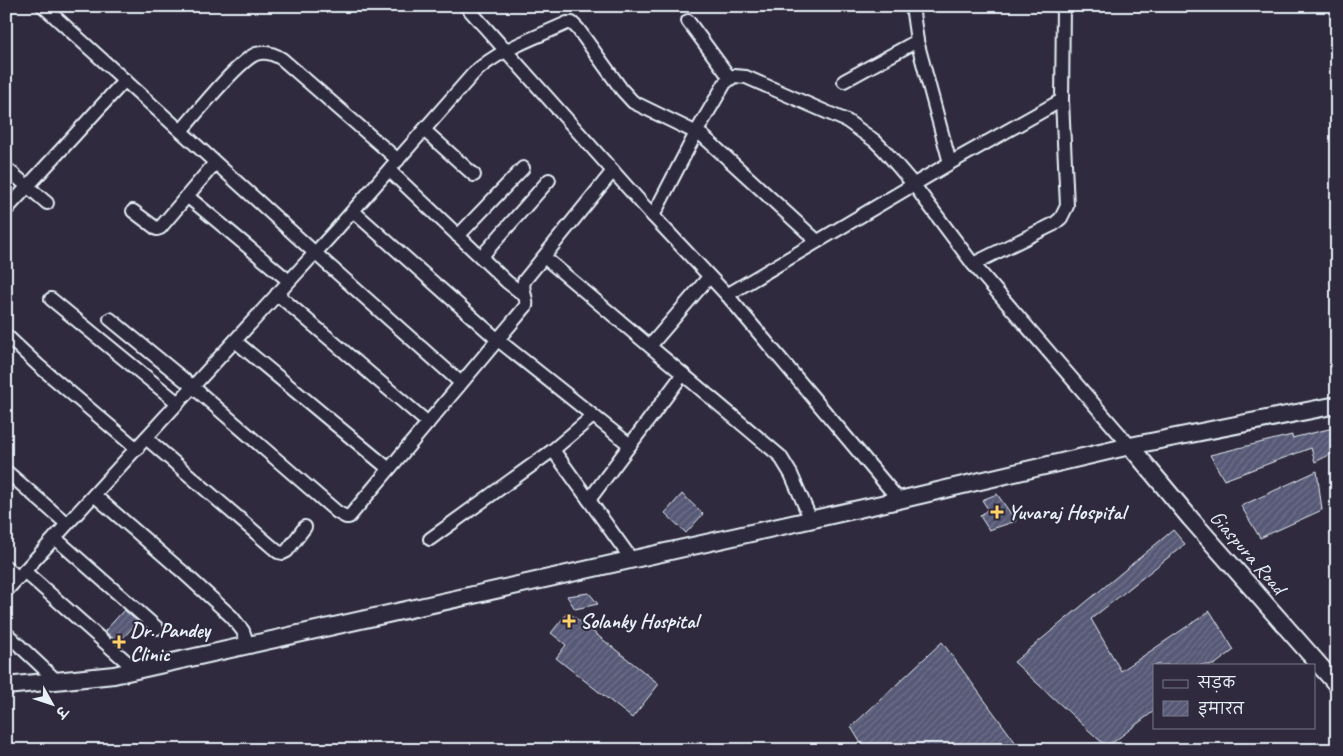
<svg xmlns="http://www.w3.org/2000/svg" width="1343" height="756" viewBox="0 0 1343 756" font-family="Caveat,'Playpen Sans Deva',sans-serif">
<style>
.building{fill:url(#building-hatch);stroke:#e8f1f8}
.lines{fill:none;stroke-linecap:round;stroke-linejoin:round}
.minor-casing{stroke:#e8f1f8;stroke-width:16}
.tertiary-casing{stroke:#e8f1f8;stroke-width:20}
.minor{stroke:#2f2a3d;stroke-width:12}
.tertiary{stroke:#2f2a3d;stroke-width:16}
.poi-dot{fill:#ffd166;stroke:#2f2a3d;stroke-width:2}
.labels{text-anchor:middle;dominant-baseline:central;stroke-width:4;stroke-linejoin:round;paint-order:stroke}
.poi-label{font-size:21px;font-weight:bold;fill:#e8f1f8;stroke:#2f2a3d;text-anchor:start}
.street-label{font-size:21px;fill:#e8f1f8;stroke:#2f2a3d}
</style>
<defs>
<pattern id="building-hatch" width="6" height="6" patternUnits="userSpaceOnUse" patternTransform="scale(1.25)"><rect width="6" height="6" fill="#575976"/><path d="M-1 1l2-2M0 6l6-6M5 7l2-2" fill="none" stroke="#6f718a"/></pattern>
</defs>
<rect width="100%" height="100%" fill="#2f2a3d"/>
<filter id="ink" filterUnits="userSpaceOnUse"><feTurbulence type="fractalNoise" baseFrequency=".02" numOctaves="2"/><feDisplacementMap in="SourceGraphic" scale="10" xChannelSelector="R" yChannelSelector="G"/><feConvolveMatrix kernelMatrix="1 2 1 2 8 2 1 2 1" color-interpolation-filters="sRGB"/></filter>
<g filter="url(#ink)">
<g class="building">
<path d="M1337,427V451L1315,462L1311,448L1224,480L1210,455L1292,435V438Z"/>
<path d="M1317,471L1322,510L1260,538L1241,506Z"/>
<path d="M682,494L703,514L686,533L665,513Z"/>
<path d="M997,494L1016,521L989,530L980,516L988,509L982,500Z"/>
<path d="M1173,530L1185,544L1091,619L1121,671L1210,611L1234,650L1214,665H1154V711L1107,747L1014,662Z"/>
<path d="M589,593L598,604L575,609L567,596Z"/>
<path d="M124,610L138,622L118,643L105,631Z"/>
<path d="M568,612L659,684L632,718L556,658L566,645L551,633Z"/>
<path d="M942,642L1021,750H865L851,727Z"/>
</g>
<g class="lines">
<g class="minor-casing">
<g id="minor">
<path d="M43,6L315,253L461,383"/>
<path d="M466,6L653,216L727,295L899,500"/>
<path d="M912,6L917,41L950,163"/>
<path d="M688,21L730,78"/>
<path d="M844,81L917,41"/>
<path d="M424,130L474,175"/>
<path d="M181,131C196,114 238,61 256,54C265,51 274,54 282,59L398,160"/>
<path d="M6,168L47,203"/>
<path d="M389,170L507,282L524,295"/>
<path d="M187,196L289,281"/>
<path d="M6,210L125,80"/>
<path d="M133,211L157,229L160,228L215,163"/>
<path d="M353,211L498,340L630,445"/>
<path d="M653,216L697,131L725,83L734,76L746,77L847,121L875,141L884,150L914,185L973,264L1130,446"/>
<path d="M458,236L523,168"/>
<path d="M481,257L549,180"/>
<path d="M544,257L780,456L791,474L811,520"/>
<path d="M973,264L1054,224L1061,218L1067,206L1062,100L1063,6"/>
<path d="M277,294L428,423"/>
<path d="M727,295L950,163L1062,100"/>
<path d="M51,299L178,403"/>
<path d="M110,319L193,387L337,512L346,517H349L526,306C528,297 521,293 524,281L613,171"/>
<path d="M6,335L39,366L137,449"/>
<path d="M235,341L389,469"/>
<path d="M650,346L709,277"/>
<path d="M146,438L278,552L283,553L287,551L305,527"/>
<path d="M553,450L632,560"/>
<path d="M6,471L67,524"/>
<path d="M94,495L184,573L232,617L243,631L248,645"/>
<path d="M589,500L683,374"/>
<path d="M55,538L157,628"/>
<path d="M430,539L553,450L593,416"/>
<path d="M6,567L18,578"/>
<path d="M24,571L136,670"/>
<path d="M6,591L336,230L473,74C499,49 535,38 567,23H572L578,29L622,90L633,102L703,136L817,241"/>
<path d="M6,633L57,681"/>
</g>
</g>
<g class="tertiary-casing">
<g id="tertiary">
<path d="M1130,446L1190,518L1337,685"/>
<path d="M6,686L114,675L899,500L1130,446L1337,405"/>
</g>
</g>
<use href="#minor" class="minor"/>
<use href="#tertiary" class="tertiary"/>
</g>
</g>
<g class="poi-dot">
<path d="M994.5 504.5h5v5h5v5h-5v5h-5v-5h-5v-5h5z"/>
<path d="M566.5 613.5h5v5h5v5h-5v5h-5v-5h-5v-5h5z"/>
<path d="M116.5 634.5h5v5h5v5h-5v5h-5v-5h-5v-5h5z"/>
</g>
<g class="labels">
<g class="poi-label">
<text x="1008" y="512">Yuvaraj Hospital</text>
<text x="580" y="621">Solanky Hospital</text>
<text x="130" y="630">Dr. Pandey<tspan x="130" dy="24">Clinic</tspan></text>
</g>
<g class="street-label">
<text transform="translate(1248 552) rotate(49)">Giaspura Road</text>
</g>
</g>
<rect width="1343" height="756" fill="none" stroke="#2f2a3d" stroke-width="25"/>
<rect x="12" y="12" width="1318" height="731" fill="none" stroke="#e8f1f8" stroke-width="2" filter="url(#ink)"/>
<rect x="1153" y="664" width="162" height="65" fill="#2f2a3d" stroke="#797a88"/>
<rect x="1163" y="680" width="25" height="8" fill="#2f2a3d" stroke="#797a88"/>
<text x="1198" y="688" font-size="15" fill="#e8f1f8">सड़क</text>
<rect x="1163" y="701" width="25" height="15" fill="url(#building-hatch)" stroke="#797a88"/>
<text x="1198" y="714" font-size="15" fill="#e8f1f8">इमारत</text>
<g transform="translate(52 704) rotate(130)" stroke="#2f2a3d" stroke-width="4" paint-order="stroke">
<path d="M0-4L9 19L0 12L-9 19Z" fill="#e8f1f8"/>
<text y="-8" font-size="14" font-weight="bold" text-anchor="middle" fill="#e8f1f8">उ</text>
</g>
</svg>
